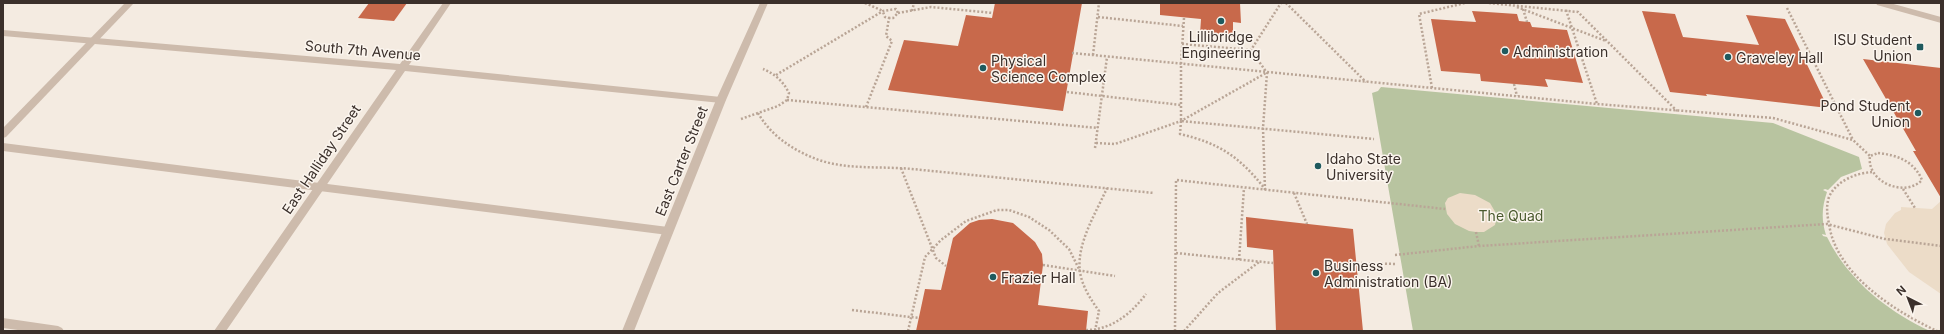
<svg xmlns="http://www.w3.org/2000/svg" width="1944" height="334" viewBox="0 0 1944 334" font-family="Inter,sans-serif">
<style>
.green{fill:#b8c4a0}
.plaza{fill:#ecdcc8}
.building{fill:#c8694b}
.lines{fill:none;stroke-linecap:round;stroke-linejoin:round}
.path{stroke:#b9a596;stroke-width:2.5;stroke-dasharray:2 2;stroke-linecap:butt}
.service{fill:#cdbbac;fill-rule:evenodd}
.minor{fill:#cdbbac;fill-rule:evenodd}
.tertiary{fill:#cdbbac;fill-rule:evenodd}
.poi-dot{fill:#1f5a5e;stroke:#fbf5ee;stroke-width:1.5}
.labels{text-anchor:middle;dominant-baseline:central;stroke-width:3;stroke-linejoin:round;paint-order:stroke}
.poi-label{font-size:14px;fill:#3b302b;stroke:#fbf5ee;text-anchor:start}
.street-label{font-size:14px;fill:#3b302b;stroke:#fbf5ee}
.park-label{font-size:14px;fill:#4a5a2e;stroke:#fbf5ee}
</style>
<rect width="100%" height="100%" fill="#f4ebe1"/>
<path class="green" d="M1381,87L1773,123L1859,157L1862,169L1841,177L1828,190L1825,189L1823,190L1827,192C1822,207 1821,219 1826,235L1822,234L1823,236L1827,237C1848,280 1887,311 1930,331H1413L1372,93L1378,91Z"/>
<g class="plaza">
<path d="M1460,193L1475,195L1490,203L1497,215L1495,225L1484,232H1476L1469,231L1455,224L1447,214L1445,203L1448,198Z"/>
<path d="M1941,201V294L1909,272L1887,244L1884,233L1886,224L1895,213L1901,210V207L1932,209Z"/>
</g>
<g class="building">
<path d="M369,3H407L394,21L358,18Z"/>
<path d="M995,3H1082L1063,111L888,90L904,40L958,46L966,15L992,18Z"/>
<path d="M1160,3H1240L1241,23L1233,22V37L1200,34L1201,19L1160,15Z"/>
<path d="M1472,11L1517,14L1519,21L1530,22L1532,27L1567,30L1583,83L1545,79L1548,87L1481,81L1480,74L1441,71L1431,19L1476,22Z"/>
<path d="M1642,11L1675,14L1683,37L1759,45L1746,15L1785,19L1828,108L1706,94L1707,96L1670,92Z"/>
<path d="M1863,59L1941,68V198L1913,151H1916Z"/>
<path d="M1246,217L1353,229L1363,331H1276L1273,250L1247,247Z"/>
<path d="M992,219L1013,223L1035,242L1042,254L1043,265L1038,305L1088,311L1086,331H916L925,289L941,290L953,238L970,223L979,220Z"/>
</g>
<g class="lines">
<g class="path">
<path d="M865,3L883,11"/>
<path d="M1286,3L1366,82"/>
<path d="M1489,3L1578,12L1677,111"/>
<path d="M1517,7L1606,41"/>
<path d="M1787,8L1853,140"/>
<path d="M1523,9L1527,22"/>
<path d="M1566,10L1597,104"/>
<path d="M912,11L914,3"/>
<path d="M898,13L931,7L993,13"/>
<path d="M1098,17L1183,26"/>
<path d="M1184,18L1181,64V121L1374,139"/>
<path d="M1182,44L1251,50"/>
<path d="M1072,53L1597,104L1773,118L1853,140L1870,156"/>
<path d="M1093,55L1099,3"/>
<path d="M776,75L883,11L896,9L898,13L893,18H889"/>
<path d="M1514,84L1517,96"/>
<path d="M1432,88L1419,14L1465,3"/>
<path d="M1067,92L1181,105"/>
<path d="M787,100L1098,128"/>
<path d="M866,107L892,41L886,36L889,18L885,17L883,12"/>
<path d="M758,113C771,136 794,151 819,160C848,170 882,166 912,169C993,177 1073,185 1154,193"/>
<path d="M741,119L778,106L787,100L789,93C783,81 775,74 763,69"/>
<path d="M1181,121L1180,134C1219,143 1240,157 1265,189"/>
<path d="M1096,143L1115,144L1181,121L1266,73"/>
<path d="M1095,148L1107,57"/>
<path d="M1878,153C1897,155 1914,161 1922,180C1905,198 1866,182 1870,156Z"/>
<path d="M901,168L936,258L946,266"/>
<path d="M1872,172C1856,173 1836,181 1829,197C1826,206 1827,214 1829,224C1836,274 1894,311 1937,331"/>
<path d="M1903,189L1915,208"/>
<path d="M1265,190L1263,128L1267,73L1251,50L1281,3"/>
<path d="M1294,193L1307,224"/>
<path d="M1476,232L1479,246"/>
<path d="M1176,253L1273,263"/>
<path d="M1395,255L1479,246L1827,224L1885,239L1941,246"/>
<path d="M1239,260L1244,188"/>
<path d="M1357,263L1397,264"/>
<path d="M1043,265L1115,276"/>
<path d="M852,310L919,318"/>
<path d="M1086,330C1111,330 1131,314 1146,294"/>
<path d="M908,331L925,257L941,240L966,221L997,210H1009L1029,217L1049,230L1069,249L1080,271"/>
<path d="M1095,331L1099,311C1091,300 1082,286 1080,272C1076,244 1096,213 1107,188"/>
<path d="M1175,331L1176,180L1445,209"/>
<path d="M1184,331L1218,293L1259,262"/>
</g>
<path class="service" d="M3,143L668,227L672,228L673,231L672,234L668,235L3,151Z"/>
<g class="minor">
<path d="M443,3H451L409,65L721,97L726,100L721,103L405,71L226,331H214L396,70L3,36V30L400,64Z"/>
<path d="M3,318L58,326L62,328L64,331H25L3,328Z"/>
</g>
<g class="tertiary">
<path d="M125,3H134L6,137L3,138V128Z"/>
<path d="M760,3H768L726,100L634,331H622L716,100Z"/>
<path d="M1876,3H1890L1941,17V23L1877,5Z"/>
</g>
</g>
<g class="poi-dot">
<circle cx="1221" cy="21" r="4"/>
<rect x="1916" y="43" width="8" height="8" rx="2"/>
<circle cx="1505" cy="51" r="4"/>
<circle cx="1728" cy="57" r="4"/>
<circle cx="983" cy="68" r="4"/>
<circle cx="1918" cy="113" r="4"/>
<circle cx="1318" cy="166" r="4"/>
<circle cx="1316" cy="273" r="4"/>
<circle cx="993" cy="277" r="4"/>
</g>
<g class="labels">
<g class="poi-label">
<text x="1221" y="36" text-anchor="middle">Lillibridge<tspan x="1221" dy="16">Engineering</tspan></text>
<text x="1912" y="39" text-anchor="end">ISU Student<tspan x="1912" dy="16">Union</tspan></text>
<text x="1513" y="51">Administration</text>
<text x="1736" y="57">Graveley Hall</text>
<text x="991" y="60">Physical<tspan x="991" dy="16">Science Complex</tspan></text>
<text x="1910" y="105" text-anchor="end">Pond Student<tspan x="1910" dy="16">Union</tspan></text>
<text x="1326" y="158">Idaho State<tspan x="1326" dy="16">University</tspan></text>
<text x="1324" y="265">Business<tspan x="1324" dy="16">Administration (BA)</tspan></text>
<text x="1001" y="277">Frazier Hall</text>
</g>
<g class="street-label">
<text transform="translate(363 50) rotate(5)">South 7th Avenue</text>
<text transform="translate(321 159) rotate(-56)">East Halliday Street</text>
<text transform="translate(681 161) rotate(-68)">East Carter Street</text>
</g>
<g class="park-label">
<text x="1511" y="215">The Quad</text>
</g>
</g>
<rect width="1944" height="334" fill="none" stroke="#3b302b" stroke-width="8"/>
<g transform="translate(1908 298) rotate(318)" stroke="#fbf5ee" stroke-width="3" paint-order="stroke">
<path d="M0-3L7 15L0 10L-7 15Z" fill="#3b302b"/>
<text y="-6" font-size="11" font-weight="bold" text-anchor="middle" fill="#3b302b">N</text>
</g>
</svg>
